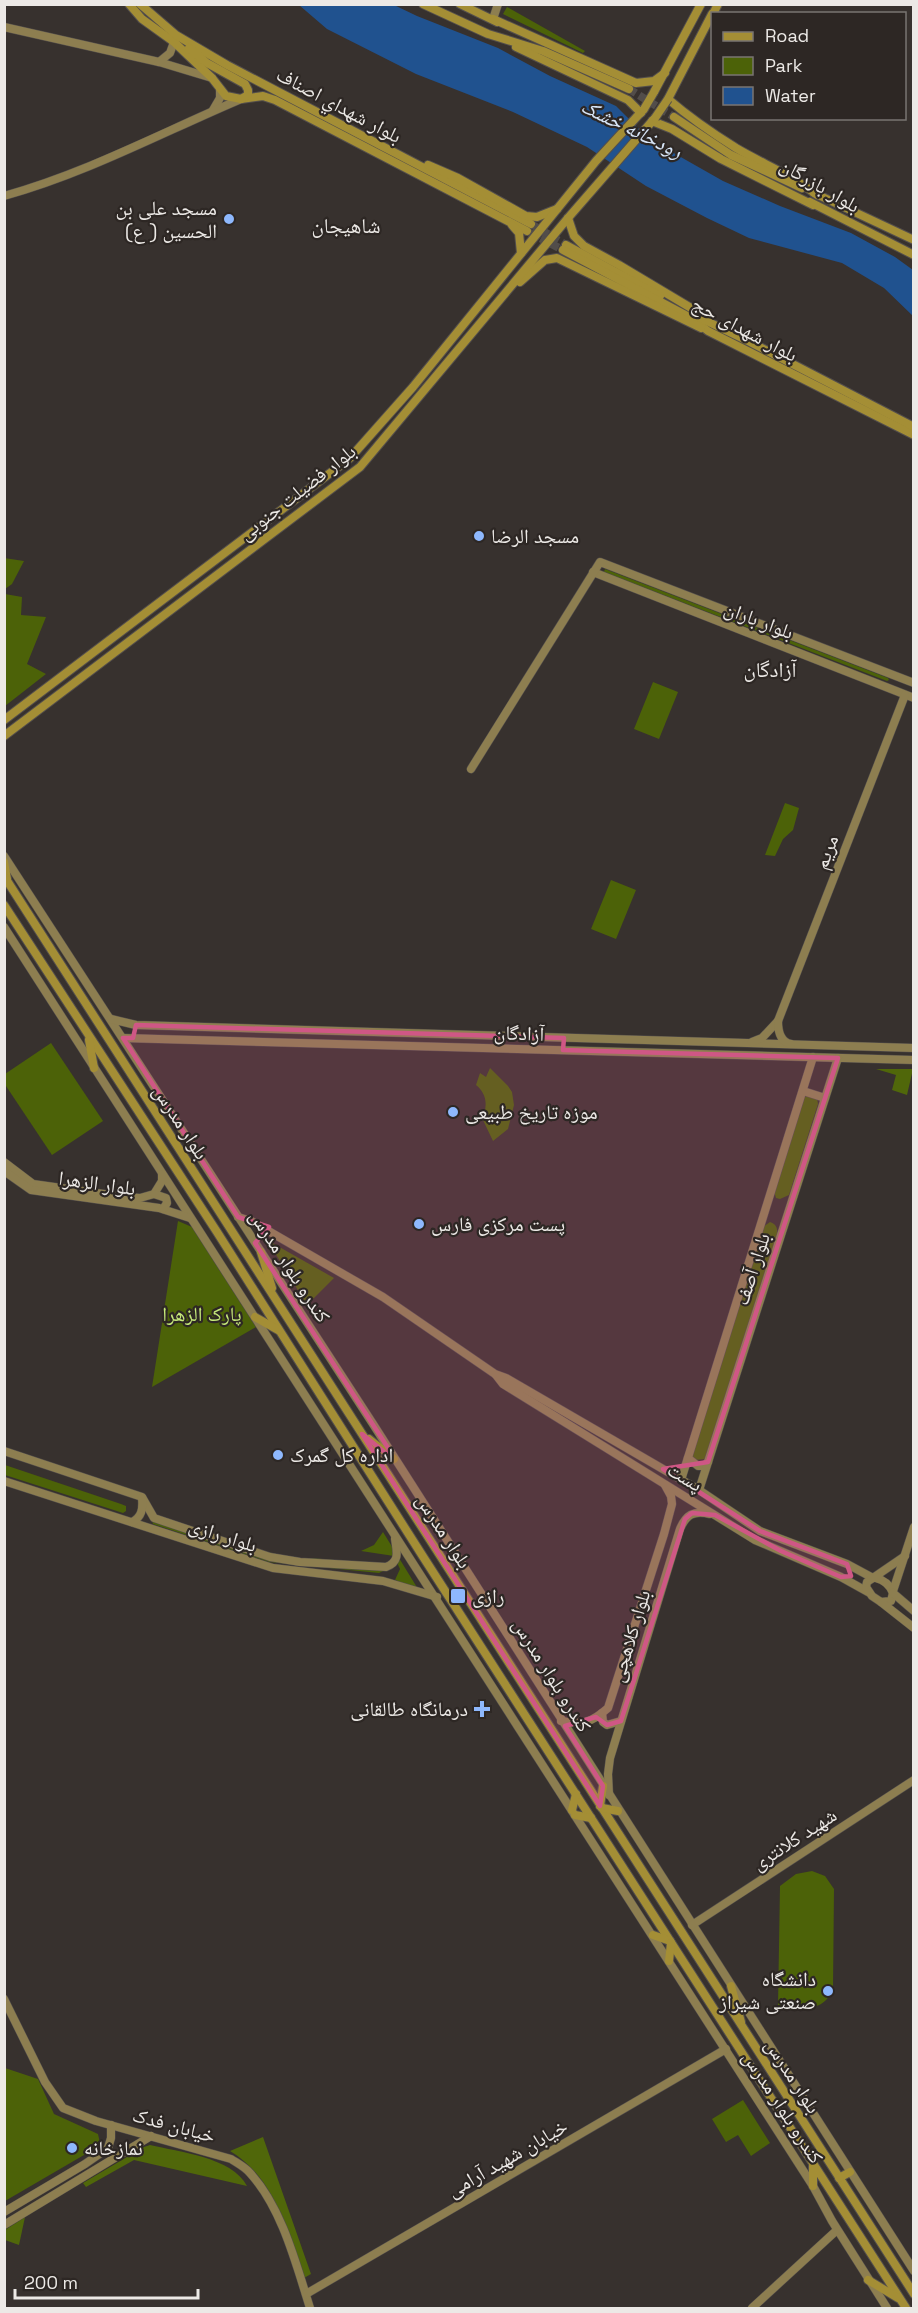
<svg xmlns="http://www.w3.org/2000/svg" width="918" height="2313" viewBox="0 0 918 2313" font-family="'Space Grotesk','Noto Naskh Arabic',sans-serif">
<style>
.green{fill:#4c6208}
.forest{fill:#50670a}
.water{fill:#20528f}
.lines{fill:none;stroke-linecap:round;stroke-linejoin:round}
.primary-tunnel{stroke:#524d4a;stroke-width:8;stroke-dasharray:8 4;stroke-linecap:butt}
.secondary-casing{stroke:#544f4c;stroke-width:9}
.primary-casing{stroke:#544f4c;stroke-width:10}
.secondary{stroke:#8d7e50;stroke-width:8}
.primary{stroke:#a48e35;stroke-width:8}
.primary-bridge-casing{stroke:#544f4c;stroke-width:10;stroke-linecap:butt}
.primary-bridge{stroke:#a48e35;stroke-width:8}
.marked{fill:#cf5785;fill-opacity:0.2;stroke:#cf5785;stroke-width:4.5;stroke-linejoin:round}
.poi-dot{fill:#8eb8fd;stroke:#2d2724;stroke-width:2}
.labels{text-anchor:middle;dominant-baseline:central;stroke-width:4.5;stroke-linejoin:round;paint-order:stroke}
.street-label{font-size:20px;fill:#ece9e6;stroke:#2d2724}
.poi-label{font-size:20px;fill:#ece9e6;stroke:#2d2724;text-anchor:start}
.park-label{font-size:20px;fill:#c6e97a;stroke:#2d2724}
.water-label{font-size:21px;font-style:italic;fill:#d7e5f7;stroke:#2d2724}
.neighbourhood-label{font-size:21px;fill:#ece9e6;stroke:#2d2724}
</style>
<rect width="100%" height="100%" fill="#37312e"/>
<g class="green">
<path d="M507,7L585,51L583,53L503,14Z"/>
<path d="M4,558L24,561L12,584L5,589Z"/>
<path d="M605,569L888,678L889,680L887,681L604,572Z"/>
<path d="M5,594L22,597L21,615L46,617L27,664L46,674L5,706Z"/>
<path d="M653,682L678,692L659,739L634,729Z"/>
<path d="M785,803L799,808L793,830L783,839L775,856L765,855Z"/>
<path d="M611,880L636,890L616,939L591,929Z"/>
<path d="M51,1043L103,1121L52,1155L4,1083L5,1074Z"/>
<path d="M490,1068L508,1086L512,1092L514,1105L508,1129L493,1141L482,1118C488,1106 487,1094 476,1085L480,1073L486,1077Z"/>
<path d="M807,1095L817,1098L818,1104L789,1195L780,1199L776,1198L774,1191L801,1101Z"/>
<path d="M178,1221L192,1227L256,1327L152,1387Z"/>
<path d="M770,1222C777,1224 778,1230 777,1237L705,1459L695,1460L692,1456L763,1227Z"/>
<path d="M267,1240L334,1278L307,1305Z"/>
<path d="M5,1465L121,1504L126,1506V1511L123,1513L5,1475Z"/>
<path d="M152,1520L246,1547L293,1558H311L381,1564L383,1571L379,1573L269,1562L153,1524Z"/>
<path d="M383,1532L418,1589L395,1580L400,1569L394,1556L361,1551L374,1545Z"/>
<path d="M812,1871L825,1876L834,1889L833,1988C824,2014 800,2008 778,2006L780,1886L796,1874Z"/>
<path d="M5,2068L38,2079L54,2114L98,2134L100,2143L96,2148L5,2201Z"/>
<path d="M743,2100L770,2143L751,2156L738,2135L726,2142L712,2119Z"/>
</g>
<g class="forest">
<path d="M876,1069H913L907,1095L892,1090L896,1075Z"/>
<path d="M263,2137L311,2274L304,2278C287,2231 275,2178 230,2151Z"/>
<path d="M150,2145C179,2152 232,2157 247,2186L134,2160L86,2187L83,2183L144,2147Z"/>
<path d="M25,2217L19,2245L5,2240V2230Z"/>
</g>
<path class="water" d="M299,5H394L417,16L498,48L550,76L616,106L649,139L723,181L780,206L851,233L895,257L913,270V316L884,288L842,263L749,238L707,218L646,186L587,147L513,112L416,74L327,29Z"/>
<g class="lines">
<g class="primary-tunnel">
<path d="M629,89L674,117"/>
<path d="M531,224L566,245"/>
<path d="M530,233L563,250"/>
</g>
<g class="secondary-casing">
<g id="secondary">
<path d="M493,19L498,4"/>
<path d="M4,27L159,62L212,78"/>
<path d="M159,62L170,53L174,42"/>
<path d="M213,110L220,98V91"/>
<path d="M4,196C87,173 163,132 241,99"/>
<path d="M593,572L914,698"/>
<path d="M471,769L600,562L914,683"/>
<path d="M4,856L373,1424L914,2271"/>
<path d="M4,927L813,2186L832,2221L887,2308"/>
<path d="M111,1019L136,1025L914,1048"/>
<path d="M123,1038L914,1060"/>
<path d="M752,1042L762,1038L778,1021"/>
<path d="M791,1044C780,1042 778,1031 778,1021L905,695"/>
<path d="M803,1091L825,1098"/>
<path d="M4,1162L33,1184L125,1197L140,1198L154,1194L162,1181V1174"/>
<path d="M4,1171L31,1190L159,1208L190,1218"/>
<path d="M154,1194L166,1198L167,1203L163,1209"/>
<path d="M238,1217L251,1221L383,1297L495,1374L506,1378L699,1490L760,1531L847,1564L873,1578"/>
<path d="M496,1375L503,1384L755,1540L841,1577L868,1592"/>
<path d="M4,1451L142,1497L154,1518L270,1557L300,1562L386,1567C400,1562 397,1552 395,1539"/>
<path d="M688,1458L698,1466H704L708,1462"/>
<path d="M681,1480L813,1057"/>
<path d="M4,1481L273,1568L383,1581L437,1597"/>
<path d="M699,1490L838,1058"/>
<path d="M132,1522C142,1517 143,1509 142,1498"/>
<path d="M876,1578C884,1580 890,1585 893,1593L891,1601L881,1602L872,1596L866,1587L867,1582L905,1556"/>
<path d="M893,1591L914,1527"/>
<path d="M893,1593L914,1611"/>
<path d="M881,1602L914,1628"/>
<path d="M602,1713L603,1722L607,1725L621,1721"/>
<path d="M561,1721C583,1725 591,1723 608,1708L664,1534L672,1504L671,1496L665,1485"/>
<path d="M609,1795L608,1774L610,1758L680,1529C686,1515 693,1510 710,1514"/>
<path d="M692,1925L914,1780"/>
<path d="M4,1999L45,2082L63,2108L96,2121L231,2159C237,2163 245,2167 250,2173C282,2208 296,2264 310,2308"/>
<path d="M4,2212L85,2164L108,2148L111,2138V2125"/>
<path d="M4,2225L151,2136"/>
<path d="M306,2294L726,2049"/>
<path d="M752,2308L837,2230"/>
</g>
</g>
<g class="primary-casing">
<g id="primary">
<path d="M129,4L142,19L174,42L212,78L226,96L241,99L263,96L275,100L527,231"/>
<path d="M140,4L176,35L227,65L531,224"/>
<path d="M423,4L488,34L543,51L629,89"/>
<path d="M460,4L497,22"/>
<path d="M712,14L668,99C689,117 712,133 736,148C763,164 792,175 817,195"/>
<path d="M713,14L718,4"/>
<path d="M493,19L636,83L654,81L665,73"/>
<path d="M516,47L628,100L641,113"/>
<path d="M189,48L207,63L245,84L248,90V95L241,99"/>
<path d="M654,92L701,4"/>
<path d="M674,117L731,155L802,188"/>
<path d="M652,121L672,129L721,159L813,205"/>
<path d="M428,165L458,178L526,216L537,217L557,209"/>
<path d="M814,193L914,240"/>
<path d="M810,202L914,255"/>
<path d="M568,218L574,236L584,246L619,265L701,314"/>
<path d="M512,225L519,233L521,253"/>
<path d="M566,245L660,296"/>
<path d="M563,250L693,319L708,331L914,435"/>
<path d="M520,282L545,260L557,258L701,328"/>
<path d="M692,314L750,342L914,427"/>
<path d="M4,720L350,458L413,387L596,161L644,109"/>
<path d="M4,736L360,467L568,218L655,118"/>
<path d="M4,862L7,879"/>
<path d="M4,876L914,2294"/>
<path d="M4,905L217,1232L422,1555L906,2308"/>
<path d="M89,1040L94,1068"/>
<path d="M261,1252L272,1288"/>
<path d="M255,1317L278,1330"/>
<path d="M369,1439L394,1459"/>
<path d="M600,1806L603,1786"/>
<path d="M602,1808L618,1811"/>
<path d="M572,1810L576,1794"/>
<path d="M575,1815L591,1818"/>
<path d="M653,1935L670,1941"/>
<path d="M669,1961L671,1943"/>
<path d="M731,1986L741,2022"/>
<path d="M813,2166V2186"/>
<path d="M839,2178L850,2172"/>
<path d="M868,2280L898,2298"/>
</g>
</g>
<use href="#secondary" class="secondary"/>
<use href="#primary" class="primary"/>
<g class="primary-bridge-casing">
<g id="primary-bridge">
<path d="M644,109L654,92"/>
<path d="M655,118L668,99"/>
</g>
</g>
<use href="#primary-bridge" class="primary-bridge"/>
</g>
<path class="marked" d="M136,1025L564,1038L563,1050L838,1058L708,1462L663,1469L760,1531L847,1564L851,1576L841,1577L781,1551L715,1515L692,1513L685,1519L621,1721L607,1725L596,1717L565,1726L603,1786L600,1806L362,1434L387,1454L390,1451L255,1243L269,1227L238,1217L123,1038H133Z"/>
<g class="poi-dot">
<circle cx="229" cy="219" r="6"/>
<circle cx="479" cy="536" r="6"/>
<circle cx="453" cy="1112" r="6"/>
<circle cx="419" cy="1224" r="6"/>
<circle cx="278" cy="1455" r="6"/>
<rect x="450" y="1588" width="16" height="16" rx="3"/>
<path d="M479 1700h6v6h6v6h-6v6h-6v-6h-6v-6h6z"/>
<circle cx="828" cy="1991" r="6"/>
<circle cx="72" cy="2148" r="6"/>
</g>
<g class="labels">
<g class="street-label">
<text transform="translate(339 105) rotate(28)">بلوار شهداي اصناف</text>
<text transform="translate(820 185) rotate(30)">بلوار بازرگان</text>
<text transform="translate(745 329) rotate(28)">بلوار شهدای حج</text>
<text transform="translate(297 492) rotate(-38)">بلوار فضیلت جنوبی</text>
<text transform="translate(759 620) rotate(21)">بلوار باران</text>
<text transform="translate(826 852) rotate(-69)">مریم</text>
<text transform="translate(519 1033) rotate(2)">آزادگان</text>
<text transform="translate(181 1122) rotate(57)">بلوار مدرس</text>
<text transform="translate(97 1183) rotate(8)">بلوار الزهرا</text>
<text transform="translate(290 1266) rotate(57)">کندرو بلوار مدرس</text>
<text transform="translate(752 1269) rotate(-72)">بلوار آصف</text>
<text transform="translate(685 1477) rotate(31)">پست</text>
<text transform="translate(444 1531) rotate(57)">بلوار مدرس</text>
<text transform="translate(223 1535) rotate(18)">بلوار رازی</text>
<text transform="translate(630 1636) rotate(-73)">بلوار کلاهچی</text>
<text transform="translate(552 1675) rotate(58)">کندرو بلوار مدرس</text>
<text transform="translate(794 1839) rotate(-33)">شهید کلانتری</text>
<text transform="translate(793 2076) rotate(57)">بلوار مدرس</text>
<text transform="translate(783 2107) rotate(57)">کندرو بلوار مدرس</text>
<text transform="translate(174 2125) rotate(15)">خیابان فدک</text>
<text transform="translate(507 2158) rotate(-30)">خیابان شهید آرامی</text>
</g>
<g class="poi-label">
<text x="217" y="208" text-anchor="end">مسجد علی بن<tspan x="217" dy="23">الحسین ( ع)</tspan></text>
<text x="491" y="536">مسجد الرضا</text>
<text x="465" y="1112">موزه تاریخ طبیعی</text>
<text x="431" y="1224">پست مرکزی فارس</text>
<text x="290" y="1455">اداره کل گمرک</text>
<text x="472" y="1596">رازی</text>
<text x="468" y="1709" text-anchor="end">درمانگاه طالقانی</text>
<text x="816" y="1979" text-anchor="end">دانشگاه<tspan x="816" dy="23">صنعتی شیراز</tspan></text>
<text x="84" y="2148">نمازخانه</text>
</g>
<g class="park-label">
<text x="202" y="1314">پارک الزهرا</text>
</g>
<g class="water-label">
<text transform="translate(632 128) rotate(26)">رودخانه خشک</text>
</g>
<g class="neighbourhood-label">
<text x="346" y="225">شاهیجان</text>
<text x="770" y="669">آزادگان</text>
</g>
</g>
<rect width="918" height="2313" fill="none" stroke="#ece9e6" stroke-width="12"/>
<rect x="711" y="12" width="195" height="108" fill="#2d2724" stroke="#797572" stroke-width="1.5"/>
<rect x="723" y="32" width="30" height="9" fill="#a48e35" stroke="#797572" stroke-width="1.5"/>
<text x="765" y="42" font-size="18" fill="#ece9e6">Road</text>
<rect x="723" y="57" width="30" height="18" fill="#4c6208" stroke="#797572" stroke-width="1.5"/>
<text x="765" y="72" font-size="18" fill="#ece9e6">Park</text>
<rect x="723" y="87" width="30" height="18" fill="#20528f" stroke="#797572" stroke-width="1.5"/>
<text x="765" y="102" font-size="18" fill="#ece9e6">Water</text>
<path d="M15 2289v9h183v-9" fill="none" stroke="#ece9e6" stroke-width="3"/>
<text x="24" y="2289" font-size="18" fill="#ece9e6" stroke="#2d2724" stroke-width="4.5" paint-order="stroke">200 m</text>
</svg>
